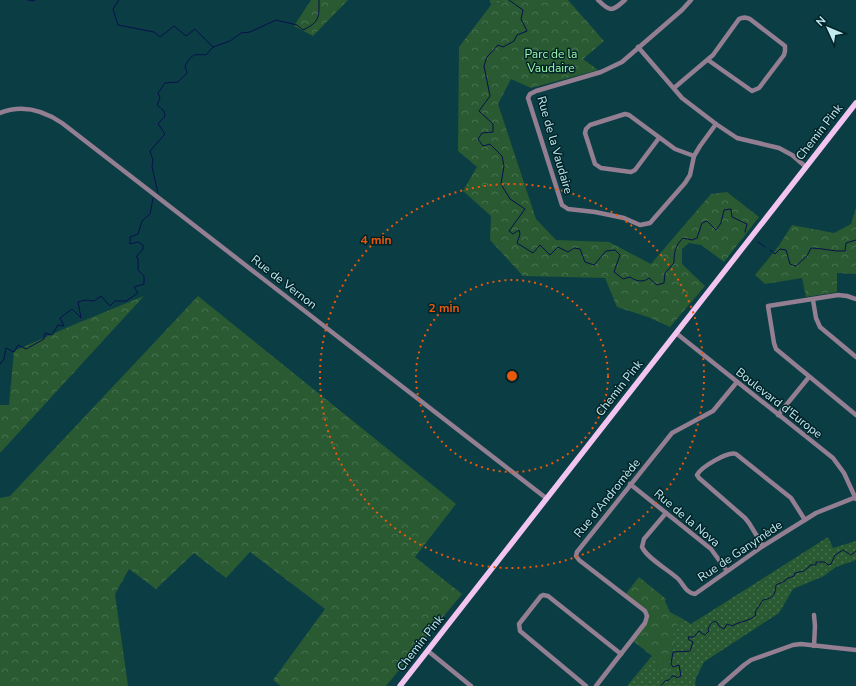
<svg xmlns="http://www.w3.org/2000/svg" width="856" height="686" viewBox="0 0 856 686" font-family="'Nunito Sans',sans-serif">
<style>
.grass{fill:url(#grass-dots)}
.forest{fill:url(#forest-crowns)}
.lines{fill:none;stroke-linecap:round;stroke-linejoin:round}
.stream{stroke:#07114c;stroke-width:1}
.minor{stroke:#937e92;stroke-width:4.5}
.major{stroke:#f1c5ef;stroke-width:5.5}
.ring{fill:none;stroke:#e8590c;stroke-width:2;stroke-dasharray:2 4}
.labels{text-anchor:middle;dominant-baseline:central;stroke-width:3;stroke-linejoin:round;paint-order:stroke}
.park-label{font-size:12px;fill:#9ff9ac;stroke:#002328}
.street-label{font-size:12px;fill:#c1eaf0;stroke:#002328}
.centre{fill:#e8590c;stroke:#002328;stroke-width:2}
.ring-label{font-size:12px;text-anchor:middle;font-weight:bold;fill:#e8590c;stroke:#002328;stroke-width:3;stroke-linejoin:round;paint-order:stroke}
</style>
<defs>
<pattern id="grass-dots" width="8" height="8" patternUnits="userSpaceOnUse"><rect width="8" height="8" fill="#295a32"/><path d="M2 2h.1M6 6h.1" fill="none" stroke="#467250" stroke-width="1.8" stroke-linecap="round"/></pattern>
<pattern id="forest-crowns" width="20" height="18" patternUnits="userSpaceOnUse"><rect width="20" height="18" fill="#295a32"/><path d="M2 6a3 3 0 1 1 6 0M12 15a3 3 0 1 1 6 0" fill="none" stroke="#467250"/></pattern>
</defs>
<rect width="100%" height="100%" fill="#0b3d44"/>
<g class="grass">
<path d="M490,0H517L491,5Z"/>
<path d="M828,537L833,548L856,541V560L836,567L824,576L793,589L779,613L704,662L696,678L695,686H627L652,656H657L658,661L656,670L670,667L669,662L673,646V635L681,618L691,624Z"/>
</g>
<g class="forest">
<path d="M311,0H348L313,36L294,26Z"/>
<path d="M517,0H568L604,41L583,59L598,70L531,88L511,79L498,104L536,219L556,240L609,242L651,264L711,194L727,192L759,217L724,262L701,245L689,243L682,249V264L705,286L670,327L648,317L617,307L605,278L523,276L490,240L491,216L463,191L477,167L458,151L459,47L491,5Z"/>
<path d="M856,208V274L837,273V292L806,297L802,278L765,284L755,275L778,247L792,225L834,233L851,224Z"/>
<path d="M144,296L0,453V405H9L14,351L73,325Z"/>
<path d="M198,296L456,504L415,557L462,594L386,686H281L273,680L325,609L250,552L226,578L194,553L156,589L129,569L115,594L128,686H0V498L10,496Z"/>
<path d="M639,577L666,599L665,601L670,612L681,618L673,635V646L669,662L670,667L669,671L661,675L659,674L656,670L658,661L657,656H652L632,640L647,616L625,595Z"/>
</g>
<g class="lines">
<g class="stream">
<path d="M28,0L32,1L35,0"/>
<path d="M119,0L113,9L118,25L154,32L160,37L174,26L186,36L195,29L213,47"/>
<path d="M509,0L523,10L521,19L527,31L517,35L514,41L503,47L498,45L487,57L484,66L490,96L479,111L493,124V132L482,133L478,139L483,146L490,144L502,156L504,166L501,184L510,199L525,209L509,231L513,234L519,230L520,234L517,243L533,253L540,245L550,255L558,247L568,252L574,248L580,249L585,262L594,265L606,251L615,250L620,255L614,272L623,279L630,277C636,281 643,283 649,278L657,285L664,283L665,273L674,263C674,252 675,246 683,238L692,240L697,238L702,223L707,221L716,230L721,223L724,210L731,209L732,217L747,224L745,232"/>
<path d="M158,193L152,167L153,160L150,151L165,134L158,124L165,116L164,111L157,105L160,98L158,93L165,83L178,82L187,73L185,66C192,54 193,54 206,55L213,47L230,41L241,33L250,32L276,20L297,25L303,30C320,22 319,17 319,0"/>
<path d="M758,242L765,247"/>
<path d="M770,250L775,254L780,249L786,250L790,264L796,266L807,256L811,248C823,248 833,252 845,251L846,243L856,240"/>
<path d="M0,364L4,359L6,348L14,352L18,345L26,349L44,339L45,333L52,335L58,325L64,326L60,318L72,309L81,318L78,302L85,300L94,301L101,296L110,306L115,301H126L138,293L134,287L144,284V276L138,270V258L136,257L143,249V245L138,242L130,244V237L138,234L142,221L150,214L153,198"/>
<path d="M661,686L665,681L669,680L672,676H675L677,678L681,676L679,665L673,667L671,664L673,652L690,651L693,642L689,640L688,637H694L699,631L703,634L705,635L709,631L708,629C710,625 712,620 717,622L719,626L724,629L727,624L732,626C740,621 748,622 756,615L755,612L763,600C774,598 775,595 776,585L785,581L786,579L794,576L795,573L804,571L806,569L809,567L810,565H816V562H825L828,565L831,564L835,555L843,550L851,555L856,551"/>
</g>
<g class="minor">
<path d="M598,0C611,13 612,11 625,0"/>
<path d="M691,0L682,10L622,62L601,72L536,91L530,94L528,98L562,205L568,209L595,212L624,218L640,225L650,223L685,183L690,175L694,156L700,146L716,124"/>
<path d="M638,47L682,98L716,124L737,138L779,148L792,155L806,167"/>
<path d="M674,88L713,55L739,19C743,17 746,17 750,19L785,46V51L784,55L759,88L752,91L708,60"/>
<path d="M0,113C22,104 43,110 62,123L546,498"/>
<path d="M659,138L635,170L631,172L601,168L595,164L585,133L586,129L590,125L625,114L629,115L675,149L694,156"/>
<path d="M856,299L847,296L838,295L768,306L774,343L776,349L856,415"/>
<path d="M813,300L816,318L820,327L856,357"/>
<path d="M676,333L833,458L844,473L856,499"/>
<path d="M778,415L809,377"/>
<path d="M630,484L711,549L727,571"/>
<path d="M666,513L644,539L642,547C647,558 667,569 676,577C683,582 685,593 695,594L763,546L816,513L856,497"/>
<path d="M763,546L749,523L745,518L699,478L697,475C701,467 728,451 736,454L791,498L805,520"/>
<path d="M814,615L815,626L814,646"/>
<path d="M428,651L471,686"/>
<path d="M586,686L520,631L519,624L541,596L543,595L548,596L621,654"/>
<path d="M596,686L645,623L647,616L645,611L579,560L576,556L577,552L672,433L713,411L737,382"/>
<path d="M720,686L744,665L751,660L793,645L801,644L856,650"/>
</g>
<path class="major" d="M400,686L856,103"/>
</g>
<g class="ring">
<circle cx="512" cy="376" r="96"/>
<circle cx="512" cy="376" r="192"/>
</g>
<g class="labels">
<g class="park-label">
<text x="551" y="54">Parc de la<tspan x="551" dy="14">Vaudaire</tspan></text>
</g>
<g class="street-label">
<text transform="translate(819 132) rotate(-52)">Chemin Pink</text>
<text transform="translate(555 145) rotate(74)">Rue de la Vaudaire</text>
<text transform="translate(284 282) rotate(38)">Rue de Vernon</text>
<text transform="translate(619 388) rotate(-52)">Chemin Pink</text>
<text transform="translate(779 403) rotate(38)">Boulevard d'Europe</text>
<text transform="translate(607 498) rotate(-51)">Rue d'Andromède</text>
<text transform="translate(687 518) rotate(40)">Rue de la Nova</text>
<text transform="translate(740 551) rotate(-34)">Rue de Ganymède</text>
<text transform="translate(420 643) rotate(-52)">Chemin Pink</text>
</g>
</g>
<circle cx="512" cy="376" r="6" class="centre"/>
<g class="ring-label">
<text x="376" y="244">4 min</text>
<text x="444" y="312">2 min</text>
</g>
<g transform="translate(828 28) rotate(314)" stroke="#002328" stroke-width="3" paint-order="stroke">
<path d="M0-3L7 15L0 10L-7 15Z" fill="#c1eaf0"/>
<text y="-6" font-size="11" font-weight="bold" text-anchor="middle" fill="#c1eaf0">N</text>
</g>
</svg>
